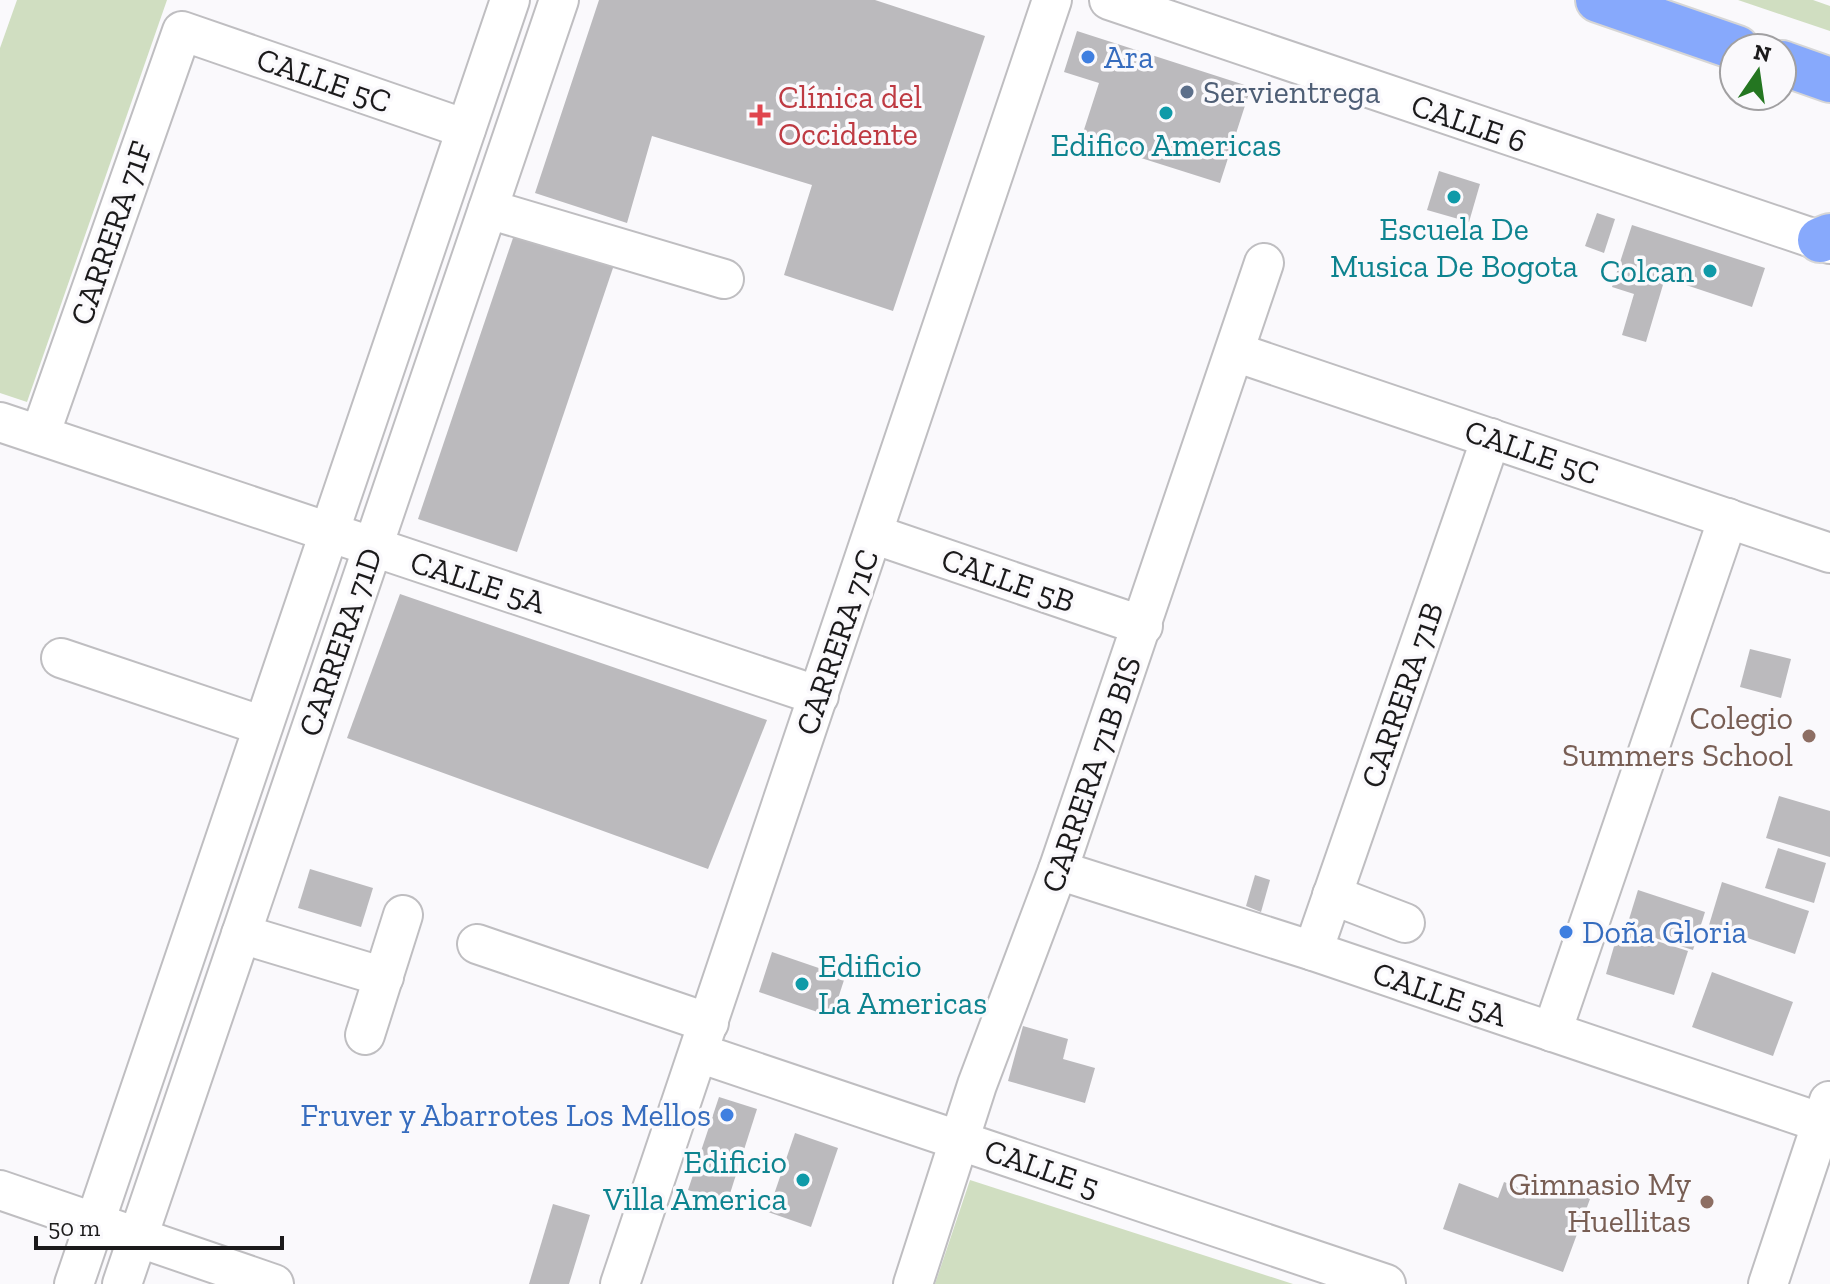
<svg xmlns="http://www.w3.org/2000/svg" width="1830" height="1284" viewBox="0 0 1830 1284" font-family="'Zilla Slab',serif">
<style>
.green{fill:#d0dec1}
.building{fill:#bbbabd}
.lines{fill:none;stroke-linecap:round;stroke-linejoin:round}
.minor-casing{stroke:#bfbec1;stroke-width:42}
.highway-casing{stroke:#d6d6d6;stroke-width:48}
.minor{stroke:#fff;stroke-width:38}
.highway{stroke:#87a9fc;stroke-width:44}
.shop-dot{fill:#3f7fe0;stroke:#faf9fc;stroke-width:3}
.service-dot{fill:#5c6f8a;stroke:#faf9fc;stroke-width:3}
.culture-dot{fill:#0f9aa8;stroke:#faf9fc;stroke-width:3}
.health-dot{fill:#e0444e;stroke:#faf9fc;stroke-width:3}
.education-dot{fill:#8d6e63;stroke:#faf9fc;stroke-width:3}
.labels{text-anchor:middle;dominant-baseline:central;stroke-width:7;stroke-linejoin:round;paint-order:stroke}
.shop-label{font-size:32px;fill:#366cbe;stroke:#faf9fc;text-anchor:start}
.street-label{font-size:32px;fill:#1b1a1b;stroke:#faf9fc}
.service-label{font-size:32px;fill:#4e5e75;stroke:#faf9fc;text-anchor:start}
.health-label{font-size:32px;fill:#be3a42;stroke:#faf9fc;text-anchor:start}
.culture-label{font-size:32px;fill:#0d838f;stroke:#faf9fc}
.education-label{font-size:32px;fill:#785e54;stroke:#faf9fc;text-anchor:end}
</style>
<rect width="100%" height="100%" fill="#faf9fc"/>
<g class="green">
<path d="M17,0H167L27,402L0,393V48Z"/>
<path d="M1738,0H1813L1830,6V31Z"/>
<path d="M970,1180L1293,1284H935Z"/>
</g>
<g class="building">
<path d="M599,0H875L985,36L893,311L784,275L812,185L652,136L627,223L535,193Z"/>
<path d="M1077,31L1251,87L1220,183L1081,139L1099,83L1064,72Z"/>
<path d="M1439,171L1480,184L1469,222L1427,210Z"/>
<path d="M1597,213L1615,219L1604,253L1585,246Z"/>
<path d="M1632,225L1765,268L1752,307L1665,278L1646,342L1622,335L1634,294L1612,287Z"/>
<path d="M516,229L615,262L517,552L418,519Z"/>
<path d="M400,594L767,720L708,869L347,738Z"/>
<path d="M1750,649L1791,659L1781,698L1740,687Z"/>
<path d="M1779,796L1830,811V857L1766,838Z"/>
<path d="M1778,848L1826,863L1814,903L1765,888Z"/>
<path d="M310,869L373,888L361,927L298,908Z"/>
<path d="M1255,875L1270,880L1261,912L1246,906Z"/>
<path d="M1722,882L1809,911L1795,954L1709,925Z"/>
<path d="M1638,890L1705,912L1693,950L1626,929Z"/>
<path d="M1619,929L1688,951L1674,995L1606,974Z"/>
<path d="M772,952L845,977L832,1017L759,992Z"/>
<path d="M1712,972L1793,1002L1773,1056L1692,1027Z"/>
<path d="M1023,1026L1068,1039L1063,1059L1095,1068L1085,1103L1008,1081Z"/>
<path d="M719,1097L757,1109L727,1203L688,1190Z"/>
<path d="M795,1133L838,1148L811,1227L768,1212Z"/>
<path d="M1504,1182L1541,1196L1545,1182L1590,1199L1563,1272L1443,1229L1459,1183L1498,1198Z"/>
<path d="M553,1204L590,1215L569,1284H529Z"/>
</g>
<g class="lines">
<g class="minor-casing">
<g id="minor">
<path d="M1109,0L1830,244"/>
<path d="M488,209L724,279"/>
<path d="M1235,352L1830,553"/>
<path d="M0,422L819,696"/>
<path d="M40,435L182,31L466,129"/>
<path d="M873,534L1143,626"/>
<path d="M61,658L263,726"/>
<path d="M1058,870L1313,951L1822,1123"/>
<path d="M1332,895L1405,923"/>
<path d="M241,934L384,977"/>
<path d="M477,944L709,1023"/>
<path d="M1313,951L1491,438"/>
<path d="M1552,1032L1728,518"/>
<path d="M365,1035L403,915"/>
<path d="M699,1053L1386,1284"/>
<path d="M0,1190L274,1284"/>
<path d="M74,1284L510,0"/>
<path d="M122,1284L559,0"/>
<path d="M620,1284L1052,0"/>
<path d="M913,1284L977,1085L1058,870L1264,263"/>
<path d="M1768,1284L1829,1101"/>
</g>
</g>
<g class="highway-casing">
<g id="highway">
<path d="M1598,0L1737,48"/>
<path d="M1782,63L1830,80"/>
<path d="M1820,240L1830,236"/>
</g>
</g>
<use href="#minor" class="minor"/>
<use href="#highway" class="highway"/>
</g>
<g class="shop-dot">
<circle cx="1088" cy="57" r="8"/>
<circle cx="1566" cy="932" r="8"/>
<circle cx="727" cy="1115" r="8"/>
</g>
<circle class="service-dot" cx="1187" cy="92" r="8"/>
<g class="culture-dot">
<circle cx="1166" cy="113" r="8"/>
<circle cx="1454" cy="197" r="8"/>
<circle cx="1710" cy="271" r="8"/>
<circle cx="802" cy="984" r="8"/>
<circle cx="803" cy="1180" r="8"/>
</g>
<path class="health-dot" d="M756 103h8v8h8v8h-8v8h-8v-8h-8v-8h8z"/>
<g class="education-dot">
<circle cx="1809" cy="736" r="8"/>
<circle cx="1707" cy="1202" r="8"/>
</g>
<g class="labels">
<g class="shop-label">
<text x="1104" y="57">Ara</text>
<text x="1582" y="932">Doña Gloria</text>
<text x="711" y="1115" text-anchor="end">Fruver y Abarrotes Los Mellos</text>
</g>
<g class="street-label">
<text transform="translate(324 80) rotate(19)">CALLE 5C</text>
<text transform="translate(1469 123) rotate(19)">CALLE 6</text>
<text transform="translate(111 233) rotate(-71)">CARRERA 71F</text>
<text transform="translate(1532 452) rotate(19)">CALLE 5C</text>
<text transform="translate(1008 580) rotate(19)">CALLE 5B</text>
<text transform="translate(478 582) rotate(18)">CALLE 5A</text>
<text transform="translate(340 642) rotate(-71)">CARRERA 71D</text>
<text transform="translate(837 642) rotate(-71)">CARRERA 71C</text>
<text transform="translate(1402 695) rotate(-71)">CARRERA 71B</text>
<text transform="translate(1091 774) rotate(-71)">CARRERA 71B BIS</text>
<text transform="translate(1440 994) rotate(19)">CALLE 5A</text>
<text transform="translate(1042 1168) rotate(19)">CALLE 5</text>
</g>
<g class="service-label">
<text x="1203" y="92">Servientrega</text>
</g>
<g class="health-label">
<text x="778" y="97">Clínica del<tspan x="778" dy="37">Occidente</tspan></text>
</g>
<g class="culture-label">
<text x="1166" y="145">Edifico Americas</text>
<text x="1454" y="229">Escuela De<tspan x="1454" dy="37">Musica De Bogota</tspan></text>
<text x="1694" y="271" text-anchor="end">Colcan</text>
<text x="818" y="966" text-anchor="start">Edificio<tspan x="818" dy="37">La Americas</tspan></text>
<text x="787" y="1162" text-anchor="end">Edificio<tspan x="787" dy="37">Villa America</tspan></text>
</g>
<g class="education-label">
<text x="1793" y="718">Colegio<tspan x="1793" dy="37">Summers School</tspan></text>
<text x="1691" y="1184">Gimnasio My<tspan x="1691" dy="37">Huellitas</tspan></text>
</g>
</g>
<g transform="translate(1758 72) rotate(13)"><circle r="38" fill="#faf9fc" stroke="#a1a0a2" stroke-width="2"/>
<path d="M0-6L14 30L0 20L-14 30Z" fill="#247621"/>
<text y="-12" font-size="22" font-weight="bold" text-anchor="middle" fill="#1b1a1b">N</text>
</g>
<path d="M36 1236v12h246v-12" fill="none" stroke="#1b1a1b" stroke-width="4"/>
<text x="48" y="1236" font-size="24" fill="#1b1a1b" stroke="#faf9fc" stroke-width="6" paint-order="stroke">50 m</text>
</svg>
